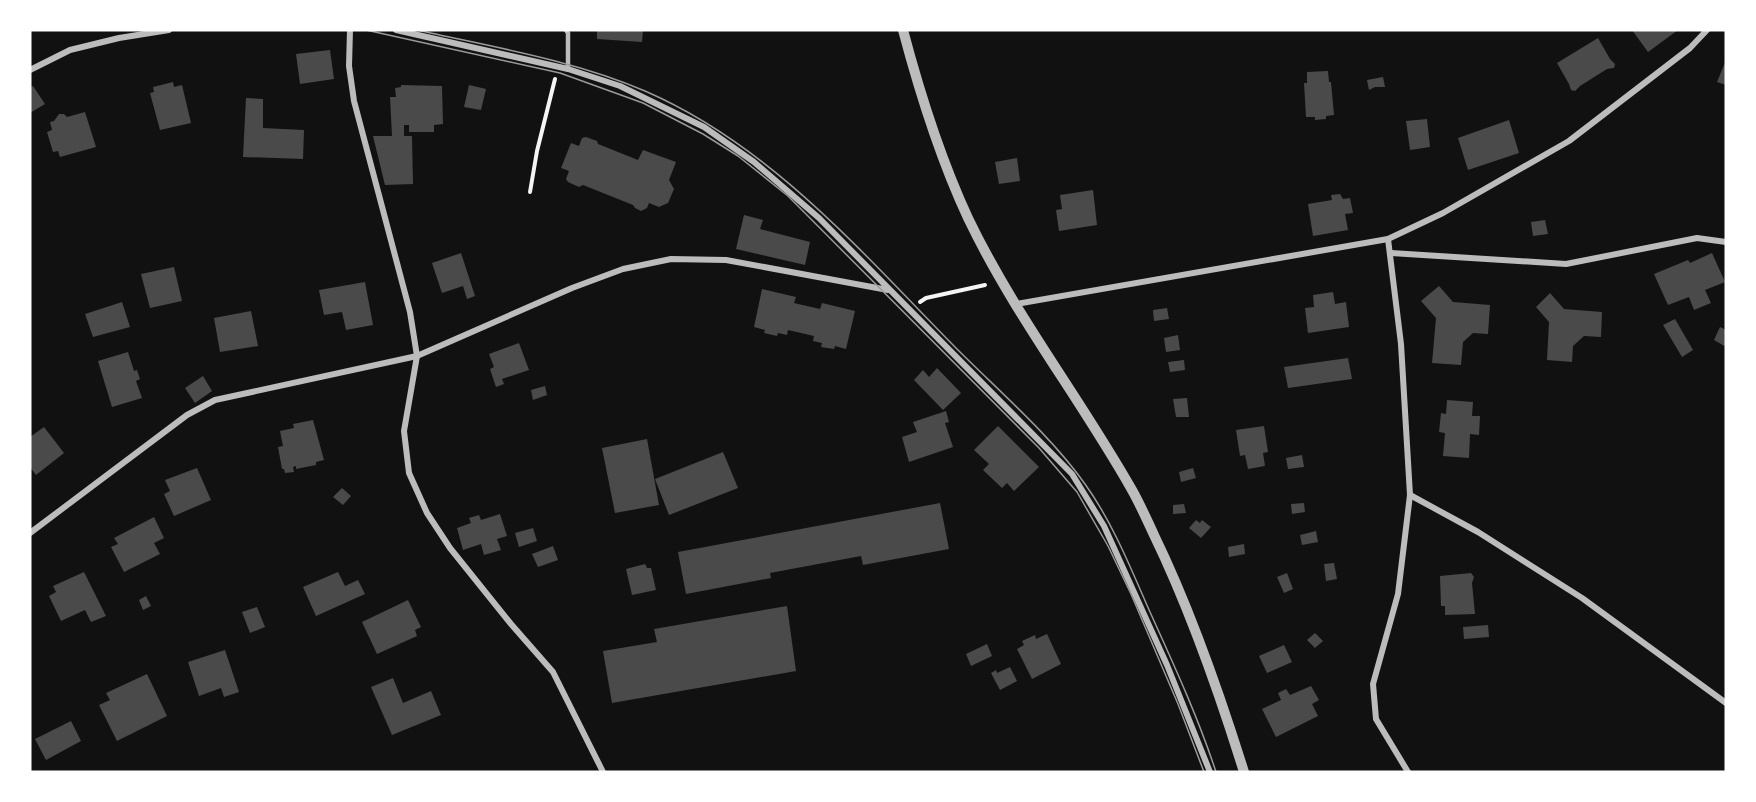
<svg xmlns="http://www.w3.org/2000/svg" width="1756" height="802" viewBox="0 0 1756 802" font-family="Quicksand,sans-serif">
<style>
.building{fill:#4a4a4a}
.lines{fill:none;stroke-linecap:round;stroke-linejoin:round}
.path{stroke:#f5f5f5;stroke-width:4}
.service{stroke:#bcbcbc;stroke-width:4.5}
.minor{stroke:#bcbcbc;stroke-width:6}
.tertiary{stroke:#bcbcbc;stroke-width:10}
.tram{stroke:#9a9a9a;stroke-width:1.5}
</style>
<rect width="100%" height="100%" fill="#111"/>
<g class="building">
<path d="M597,30H643L642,42L597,39Z"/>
<path d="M1632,30H1678L1648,52Z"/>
<path d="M1598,38L1610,59L1615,64L1614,68L1607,69L1580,86L1575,91L1571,90L1569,84L1557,63Z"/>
<path d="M330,50L334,79L300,84L296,54Z"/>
<path d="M1726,60V85L1717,82Z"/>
<path d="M1328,71L1329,82H1331L1334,115L1326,116V119L1315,120V117H1306L1304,83H1307V72Z"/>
<path d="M1383,77L1385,87H1375L1369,90L1367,80Z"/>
<path d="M173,82L174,87L182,85L191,123L160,130L150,93L154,92L153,87Z"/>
<path d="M401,85L442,86L443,124L434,125V132H409V125H404V136H412L413,184L385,185L373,136H392L390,97H396L395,88L401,87Z"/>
<path d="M469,85L486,89L481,110L464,107Z"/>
<path d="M33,86L45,104L30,113V88Z"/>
<path d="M246,98L263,99V128L304,130L303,159L243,157Z"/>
<path d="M85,112L96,147L60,157L58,151L53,152L47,132L52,130L50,122L54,121L59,114H64L67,117Z"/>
<path d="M1427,119L1430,147L1410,150L1406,121Z"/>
<path d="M1509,120L1519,153L1468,170L1458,138Z"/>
<path d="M586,137L597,141L598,144L638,160L643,150L676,162L669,180L674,189L668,203L659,207L649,203L647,208L641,211L635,208L633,205L583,185L579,187L568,182L566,179L569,171L561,168L571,143L579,146L582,138Z"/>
<path d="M1017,158L1020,181L999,184L995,162Z"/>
<path d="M1093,190L1097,225L1059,231L1056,210L1062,209L1060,195Z"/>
<path d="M1340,194L1343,199L1350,198L1353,213L1345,214L1348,230L1313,236L1308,204L1332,200L1331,195Z"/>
<path d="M744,215L763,220L760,229L810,242L805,265L736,249Z"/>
<path d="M1545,220L1548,234L1533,236L1531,222Z"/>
<path d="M461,253L475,296L467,299L463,286L442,293L432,263Z"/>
<path d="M1712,253L1725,282L1705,290L1711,303L1694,310L1689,297L1668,305L1654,274L1688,260L1690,263Z"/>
<path d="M174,267L182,301L150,308L141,274Z"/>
<path d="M365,282L373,325L346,330L342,312L324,315L319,290Z"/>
<path d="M1439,286L1453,302L1490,305L1488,334L1473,333L1463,342L1461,365L1432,363L1436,318L1421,301Z"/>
<path d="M762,289L796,297L794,303L820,309L822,303L855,311L846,349L835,346L834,349L821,347L822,343L813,341L814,336L788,330L787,335L778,333L777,336L764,333L765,330L754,327Z"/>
<path d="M1333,292L1335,304L1346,302L1349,327L1308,333L1305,308L1314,307L1313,295Z"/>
<path d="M1550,293L1564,309L1602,312L1601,337L1584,336L1573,346L1572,362L1547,360L1549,322L1536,307Z"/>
<path d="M122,302L130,327L93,337L85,314Z"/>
<path d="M1167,308L1169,319L1154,321L1153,310Z"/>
<path d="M251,311L258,346L220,352L214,318Z"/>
<path d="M1675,319L1693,350L1682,357L1663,325Z"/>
<path d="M1720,327L1726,330V347L1714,340Z"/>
<path d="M1178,335L1180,350L1166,352L1164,338Z"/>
<path d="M519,343L529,370L502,379L504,384L496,387L490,369L494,367L489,354Z"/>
<path d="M128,352L134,371L137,370L140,379L136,381L142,398L112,407L98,361Z"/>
<path d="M1348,358L1352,379L1288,388L1284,367Z"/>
<path d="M1184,360L1185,370L1170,372L1168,362Z"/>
<path d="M937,368L961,393L943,410L914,380L923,370L929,377Z"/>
<path d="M203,376L212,391L195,403L185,388Z"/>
<path d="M545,386L547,395L533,400L531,390Z"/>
<path d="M1187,398L1189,417H1176L1173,399Z"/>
<path d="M1447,400L1473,402L1472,416H1480L1479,435L1470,434L1469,458L1443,456L1445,433L1439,432L1441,413L1446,414Z"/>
<path d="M946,411L949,422L945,423L953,447L909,462L902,437L917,432L913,422Z"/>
<path d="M313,420L324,460L316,462V465L296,469V466L293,467L294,472L285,473L284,469H282L278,447L283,446L280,431L294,428L293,424Z"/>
<path d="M998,426L1039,467L1014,491L1007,483L1002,488L983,470L989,464L974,450Z"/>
<path d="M1264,426L1268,452L1263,453L1265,466L1248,469L1245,455L1240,456L1236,430Z"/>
<path d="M44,427L64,453L36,475L30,467V437Z"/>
<path d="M647,439L659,505L615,513L602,448Z"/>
<path d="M723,452L738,488L669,515L655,479Z"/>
<path d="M1302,455L1304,467L1288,469L1286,458Z"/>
<path d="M197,468L211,500L174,516L164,494L170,491L165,480Z"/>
<path d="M1193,468L1196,478L1181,482L1179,472Z"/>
<path d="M342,488L351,496L343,505L333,497Z"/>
<path d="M940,503L949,549L863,565L861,556L770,573L771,578L686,594L678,552Z"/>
<path d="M1304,503L1305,512L1292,514L1291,504Z"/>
<path d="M1184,504L1186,513L1173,514V505Z"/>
<path d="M500,514L507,536L497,539L501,550L484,555L481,544L463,550L457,528L471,523L469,518L479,515L481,520Z"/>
<path d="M154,517L164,538L154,543L160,554L124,572L111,547L118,544L114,538Z"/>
<path d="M1196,520L1200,523L1202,520L1211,527L1201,538L1189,528Z"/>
<path d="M533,528L537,541L519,547L515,533Z"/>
<path d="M1316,531L1318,542L1302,545L1300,535Z"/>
<path d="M1244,544L1245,554L1229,557L1228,547Z"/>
<path d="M553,546L558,560L538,567L532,554Z"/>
<path d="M1334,563L1337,579L1326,581L1324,564Z"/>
<path d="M645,564L647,568H651L656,590L632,595L626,569Z"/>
<path d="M84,572L106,616L91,622L85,610L61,621L49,596L56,592L53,586Z"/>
<path d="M338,572L345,586L358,580L365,594L316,616L303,587Z"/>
<path d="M1287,573L1293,589L1284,593L1277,577Z"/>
<path d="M1471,573L1474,577L1472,583L1475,614L1445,615V606H1441L1440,576Z"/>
<path d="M146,596L151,606L143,610L139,600Z"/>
<path d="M408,600L421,627L415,630L417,636L377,654L362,622Z"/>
<path d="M787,606L796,671L612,703L603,651L657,642L654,629Z"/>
<path d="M257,607L265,627L250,633L242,612Z"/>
<path d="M1488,625L1489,637L1464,639L1463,627Z"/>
<path d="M1315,633L1323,641L1315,648L1307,640Z"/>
<path d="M1047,634L1061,664L1032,679L1017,649L1024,645L1022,641L1035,635L1036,639Z"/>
<path d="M987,644L992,656L971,666L966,654Z"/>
<path d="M1284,645L1292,662L1267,673L1259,656Z"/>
<path d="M225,650L239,692L224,697L221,688L199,696L188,662Z"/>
<path d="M1010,667L1017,681L1000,690L991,673L996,670L997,673Z"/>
<path d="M147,674L167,716L117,741L99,705L110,700L106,693Z"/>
<path d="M393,678L403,703L431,691L441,715L392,735L371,687Z"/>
<path d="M1311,686L1319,700L1312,704L1318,716L1276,737L1262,709L1281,700L1278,693L1286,689L1290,695Z"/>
<path d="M71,721L81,741L46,760L35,739Z"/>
</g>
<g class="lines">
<g class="path">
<path d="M530,192L537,151L555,79"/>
<path d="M920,302L926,298L985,285"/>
</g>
<path class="service" d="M566,30L568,33V69"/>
<g class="minor">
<path d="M350,30L349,66L354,101L410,312L417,356L404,431L409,473L427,513L450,548L511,624L553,672L603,772"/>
<path d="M396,30L568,69L620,86L704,127L754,162L819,218L1072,474L1104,526L1167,665L1210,772"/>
<path d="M30,70L70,50L119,38L169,30"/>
<path d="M1388,239L1401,344L1410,495L1398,594L1373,684L1376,719L1408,772"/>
<path d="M1391,253L1566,264L1697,238L1726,242"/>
<path d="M1016,304L1388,239L1443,213L1569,141L1690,48L1707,30"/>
<path d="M1410,495L1478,532L1582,598L1726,703"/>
<path d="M30,533L187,415L215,400L417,356L572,288L623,269L671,259L726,260L888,290"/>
</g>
<path class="tertiary" d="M903,30C920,94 940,158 968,218C1014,314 1080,398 1132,490C1140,504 1147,520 1154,535C1191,611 1219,692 1244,772"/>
<g class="tram">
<path d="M366,30L560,73L643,103L703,134L738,156L788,196L1039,448L1077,492L1108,546L1131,594L1178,704L1204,772"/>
<path d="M417,30C493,47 573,60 645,91C772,146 863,254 958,350C999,391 1052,437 1085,484C1113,523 1131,569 1150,612C1174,665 1198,717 1216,772"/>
</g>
</g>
<rect width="1756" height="802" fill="none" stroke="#ffffff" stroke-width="63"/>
</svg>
